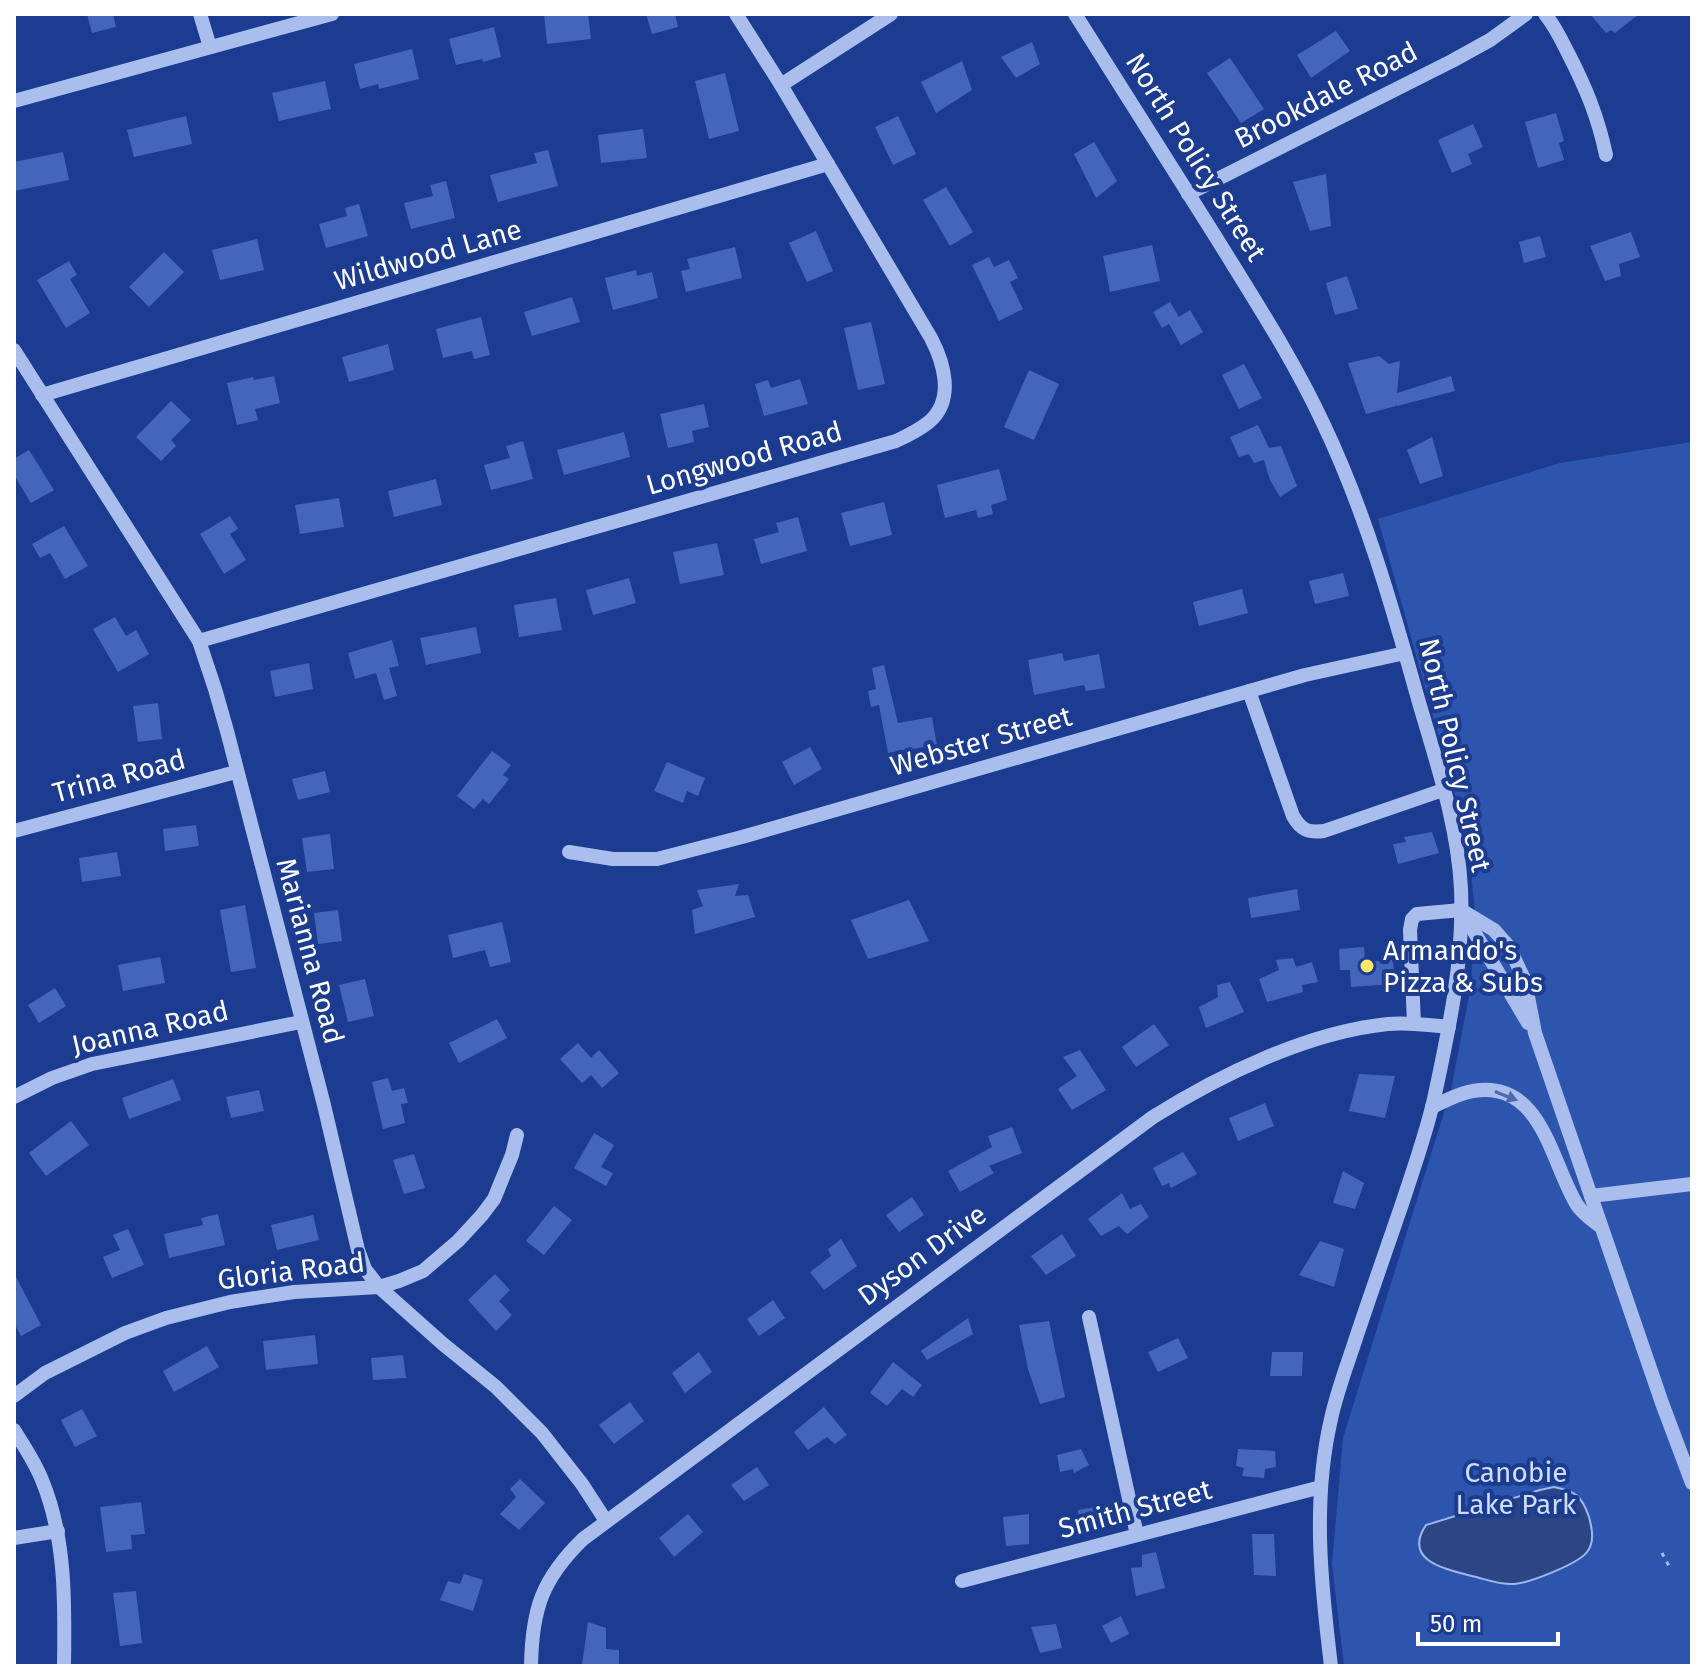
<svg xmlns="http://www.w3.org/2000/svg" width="1706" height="1680" viewBox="0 0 1706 1680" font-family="'Fira Sans',sans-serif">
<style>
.green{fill:#2e55ae}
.water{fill:#2c4584;stroke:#9db7f0;stroke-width:2}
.building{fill:#4466b8}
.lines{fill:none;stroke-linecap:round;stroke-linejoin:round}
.path{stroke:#aabeee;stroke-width:3;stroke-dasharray:4 6;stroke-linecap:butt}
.minor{stroke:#aabeee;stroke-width:14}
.oneway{fill:#4d6ab1}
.poi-dot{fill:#ffea67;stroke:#1b3c90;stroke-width:3}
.labels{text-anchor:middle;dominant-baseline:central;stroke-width:8;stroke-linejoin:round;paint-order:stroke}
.street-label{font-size:28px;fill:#fff;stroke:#1b3c90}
.poi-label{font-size:28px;fill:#fff;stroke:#1b3c90;text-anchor:start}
.park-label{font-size:28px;fill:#d0ddfa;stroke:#1b3c90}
</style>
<rect width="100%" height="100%" fill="#1b3c90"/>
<path class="green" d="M1692,442V1666H1344L1332,1564L1343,1438L1451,1090L1471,986L1475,913L1468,841L1378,519L1560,463Z"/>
<path class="water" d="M1554,1487C1575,1491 1582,1496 1589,1517C1592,1528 1595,1542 1587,1552C1578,1564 1529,1583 1514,1584C1500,1585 1485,1579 1472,1576C1446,1569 1402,1561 1426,1525L1540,1490Z"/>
<g class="building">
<path d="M87,14H113L116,27L92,33Z"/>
<path d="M544,14H588L591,39L547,44Z"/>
<path d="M646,14H675L678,27L652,34Z"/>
<path d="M1590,14H1639L1615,33L1611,30L1606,33Z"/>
<path d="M494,27L501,57L483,62L482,59L456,65L449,39Z"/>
<path d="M1336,31L1350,51L1311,78L1297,55Z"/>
<path d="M1032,42L1040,64L1016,78L1001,57Z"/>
<path d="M412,49L419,79L379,89L378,84L360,89L354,64Z"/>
<path d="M1230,58L1264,109L1241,123L1207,73Z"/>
<path d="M962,61L972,90L936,113L921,82Z"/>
<path d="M725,73L739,131L709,139L695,81Z"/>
<path d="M325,81L331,109L279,121L272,93Z"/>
<path d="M1556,113L1564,141L1559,143L1564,160L1538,168L1525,122Z"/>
<path d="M186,116L192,144L134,157L127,130Z"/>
<path d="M898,116L916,154L893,165L875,127Z"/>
<path d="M1473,124L1483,147L1468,154L1472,164L1452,173L1438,140Z"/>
<path d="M643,129L647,158L601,163L598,135Z"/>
<path d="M1094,142L1117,181L1096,198L1074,154Z"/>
<path d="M548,150L558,186L498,202L490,175L537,163L534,153Z"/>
<path d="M63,152L69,180L14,191V162Z"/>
<path d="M1326,174L1331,226L1310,231L1293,182Z"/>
<path d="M446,181L455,218L411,229L404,203L433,196L430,185Z"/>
<path d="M946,187L973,232L950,246L923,200Z"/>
<path d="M359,204L368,236L326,248L319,224L347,216L345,208Z"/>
<path d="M816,231L833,271L807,282L789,243Z"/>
<path d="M1631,232L1640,257L1619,264L1621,276L1605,281L1590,246Z"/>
<path d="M1540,236L1546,257L1524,263L1519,242Z"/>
<path d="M257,239L264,270L220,280L212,250Z"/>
<path d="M1152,245L1160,281L1110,292L1103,256Z"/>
<path d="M735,247L742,278L686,292L681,271L690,269L687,259Z"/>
<path d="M164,252L184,272L149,307L129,287Z"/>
<path d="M989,257L994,267L1009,260L1018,278L1010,282L1023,309L999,321L972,265Z"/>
<path d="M69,261L77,275L70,279L90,313L66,328L37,280Z"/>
<path d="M636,270L637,276L652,272L658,298L613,310L605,278Z"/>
<path d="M1347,276L1358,309L1335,315L1326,283Z"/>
<path d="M572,297L580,322L532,336L524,312Z"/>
<path d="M1170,302L1179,317L1190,310L1203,332L1181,345L1169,324L1162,328L1153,312Z"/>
<path d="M481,317L490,355L474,359L472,351L443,358L436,329Z"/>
<path d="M871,322L885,384L858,390L844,328Z"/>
<path d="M388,344L394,370L349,382L342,357Z"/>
<path d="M1379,356L1389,364L1400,361L1397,393L1451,376L1455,391L1397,406L1396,404V406L1366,414L1348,363Z"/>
<path d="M1244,364L1262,398L1239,409L1222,375Z"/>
<path d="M1029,370L1059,384L1034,440L1004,427Z"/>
<path d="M274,376L280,403L255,409L258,420L237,425L227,383L253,377L254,380Z"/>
<path d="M800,379L808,404L764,416L755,384L768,380L771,388Z"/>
<path d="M171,401L191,420L171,440L176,446L161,461L136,437Z"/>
<path d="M704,404L709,427L692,431L694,442L668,448L660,414Z"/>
<path d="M1258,425L1269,448L1281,446L1297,486L1280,497L1270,480L1264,460L1254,463L1249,454L1239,457L1230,437Z"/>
<path d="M624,432L630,457L564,475L557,450Z"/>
<path d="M1432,437L1443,476L1420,484L1407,450Z"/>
<path d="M523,441L533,479L491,490L484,465L510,458L506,446Z"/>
<path d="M29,450L54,490L31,503L14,475V459Z"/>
<path d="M999,469L1007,500L991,505L993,514L978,518L976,510L945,518L937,485Z"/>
<path d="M436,479L442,505L394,517L388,491Z"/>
<path d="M339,498L344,527L300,534L295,505Z"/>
<path d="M884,502L892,535L850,546L841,513Z"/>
<path d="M230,516L238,529L230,534L246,560L224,574L200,534Z"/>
<path d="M798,517L807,551L761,564L754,539L779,532L776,523Z"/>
<path d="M64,526L88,566L65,579L50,553L40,558L32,544Z"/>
<path d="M717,543L724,575L680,584L673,552Z"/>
<path d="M1343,573L1349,596L1315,604L1309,581Z"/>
<path d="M629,578L636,603L593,615L586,590Z"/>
<path d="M1242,589L1248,613L1199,626L1193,602Z"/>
<path d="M556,598L562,630L519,637L514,605Z"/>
<path d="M115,617L126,636L136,630L149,654L118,672L93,629Z"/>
<path d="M476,627L481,653L426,665L420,638Z"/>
<path d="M392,640L399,666L389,668L397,696L384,700L376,673L355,679L348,653Z"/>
<path d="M1062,653L1064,661L1099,654L1105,688L1086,691L1084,685L1034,695L1028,660Z"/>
<path d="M309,663L313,689L275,697L270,671Z"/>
<path d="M884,665L898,723L932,717L937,745L888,753L879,705L871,707L868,691L876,689L872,668Z"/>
<path d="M158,703L162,739L138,742L133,706Z"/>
<path d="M810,747L822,769L794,785L782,762Z"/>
<path d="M492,751L511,765L503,775L509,779L489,804L483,799L474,809L457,796Z"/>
<path d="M667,762L705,778L698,796L687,791L683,803L654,791Z"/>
<path d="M325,771L330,792L298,800L292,779Z"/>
<path d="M196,825L199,846L165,851L163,829Z"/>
<path d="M1432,832L1439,853L1398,864L1393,844L1406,842L1404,837Z"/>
<path d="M330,834L334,869L307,872L302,838Z"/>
<path d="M117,852L121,876L82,882L79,858Z"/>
<path d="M739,884L735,896L748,895L755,917L695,934L692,910L703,906L697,890Z"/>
<path d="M1297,889L1300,910L1251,918L1248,898Z"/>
<path d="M909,900L929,941L868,959L851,920Z"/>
<path d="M245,905L256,968L231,972L220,910Z"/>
<path d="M338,910L342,941L318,944L314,913Z"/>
<path d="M502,922L511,962L490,967L485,950L453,958L448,935Z"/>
<path d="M1364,947L1365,962L1393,960L1395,984L1351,987L1350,970H1340L1339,949Z"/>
<path d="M160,957L165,983L123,991L118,965Z"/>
<path d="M1293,958L1296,967L1312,962L1318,982L1302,985L1303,992L1267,1002L1259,979L1279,970L1276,960Z"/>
<path d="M365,979L374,1016L348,1022L339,985Z"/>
<path d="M1230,982L1244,1012L1206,1028L1199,1007L1218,997L1217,985Z"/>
<path d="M55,988L66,1006L39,1023L28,1005Z"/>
<path d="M497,1019L507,1038L459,1063L449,1043Z"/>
<path d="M1154,1024L1169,1045L1136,1067L1122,1047Z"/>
<path d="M578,1043L591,1058L599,1050L619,1073L602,1088L591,1075L582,1083L560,1059Z"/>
<path d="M1080,1050L1106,1090L1072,1110L1058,1089L1077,1076L1063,1057Z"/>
<path d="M1359,1074L1395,1076L1385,1118L1349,1111Z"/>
<path d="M388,1078L392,1091L404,1088L408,1103L401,1104L405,1123L383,1129L372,1082Z"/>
<path d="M173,1079L181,1100L129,1119L122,1098Z"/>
<path d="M259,1090L264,1111L231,1118L226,1097Z"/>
<path d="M1265,1103L1274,1126L1238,1141L1229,1118Z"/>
<path d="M71,1121L89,1145L46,1176L29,1153Z"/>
<path d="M1012,1127L1022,1153L989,1166L994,1173L960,1192L948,1171L992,1147L988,1136Z"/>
<path d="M594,1133L614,1145L601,1167L613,1173L606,1186L574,1168Z"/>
<path d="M1183,1152L1197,1174L1171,1188L1169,1183L1162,1186L1153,1168Z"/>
<path d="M414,1154L425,1188L404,1194L393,1160Z"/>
<path d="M1343,1171L1364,1183L1355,1209L1333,1203Z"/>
<path d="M1122,1193L1130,1209L1141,1204L1149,1217L1127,1234L1119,1226L1101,1236L1088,1219Z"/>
<path d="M912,1197L924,1215L899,1232L886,1215Z"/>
<path d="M554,1206L572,1220L544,1255L526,1241Z"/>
<path d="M218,1214L225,1245L169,1258L164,1234L203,1225L201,1218Z"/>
<path d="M313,1215L319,1240L277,1250L271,1225Z"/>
<path d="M128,1229L144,1265L112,1278L103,1257L120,1250L113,1235Z"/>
<path d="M1062,1234L1076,1256L1046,1275L1031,1256Z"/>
<path d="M841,1239L857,1266L824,1290L810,1272L831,1256L828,1249Z"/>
<path d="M1320,1241L1344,1249L1334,1287L1299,1275Z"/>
<path d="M14,1273L41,1325L21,1336L14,1323Z"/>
<path d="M495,1274L510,1290L499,1301L512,1315L496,1331L468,1300Z"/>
<path d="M773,1300L785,1318L759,1336L747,1319Z"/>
<path d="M968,1318L973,1334L927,1360L921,1351Z"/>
<path d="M1049,1321L1065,1397L1040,1404L1028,1369L1019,1325Z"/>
<path d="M315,1335L318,1364L266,1370L263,1341Z"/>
<path d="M1178,1338L1188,1358L1158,1372L1148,1352Z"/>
<path d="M207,1346L219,1367L174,1392L163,1371Z"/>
<path d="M699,1352L712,1372L685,1393L672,1373Z"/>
<path d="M1272,1352H1303L1302,1376H1270Z"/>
<path d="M403,1355L406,1378L373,1380L371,1358Z"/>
<path d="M893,1362L922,1385L913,1397L902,1389L887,1406L870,1393Z"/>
<path d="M630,1402L644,1421L614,1444L599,1425Z"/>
<path d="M824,1407L847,1435L835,1444L827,1437L808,1450L794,1432Z"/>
<path d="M82,1409L97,1436L75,1447L61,1420Z"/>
<path d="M1081,1449L1089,1465L1074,1473L1073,1469L1060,1472L1057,1455Z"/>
<path d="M1238,1449L1275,1451L1276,1467L1265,1469L1264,1478L1242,1476L1244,1468L1236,1466Z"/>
<path d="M757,1467L769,1485L744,1501L731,1485Z"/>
<path d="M520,1479L545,1503L519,1530L500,1514L516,1497L510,1489Z"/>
<path d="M141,1502L145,1534L131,1535L132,1549L106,1552L100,1507Z"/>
<path d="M1095,1507L1098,1528L1079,1532L1078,1510Z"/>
<path d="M688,1514L703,1532L674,1557L659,1538Z"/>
<path d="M1029,1514V1544L1006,1546L1003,1517Z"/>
<path d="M1252,1534H1274L1276,1576L1254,1575Z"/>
<path d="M1156,1552L1165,1588L1136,1596L1131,1568L1142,1567V1555Z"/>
<path d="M464,1574L483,1580L473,1611L440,1600L448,1581L460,1584Z"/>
<path d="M136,1591L142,1643L120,1646L113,1593Z"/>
<path d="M1121,1616L1129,1634L1111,1643L1102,1626Z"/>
<path d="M588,1622L606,1628V1649L619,1650V1666L582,1665Z"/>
<path d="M1056,1624L1062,1648L1040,1653L1031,1627Z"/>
</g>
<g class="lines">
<path class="path" d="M1662,1553L1670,1568"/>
<g class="minor">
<path d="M200,14L210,47"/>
<path d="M736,14L781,85L891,14"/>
<path d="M1075,14C1122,89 1170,164 1217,239C1254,299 1293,359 1323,423C1365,511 1392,606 1418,699C1436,761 1458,825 1461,889C1464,961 1449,1029 1434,1099C1426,1134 1414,1167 1403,1201C1388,1245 1372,1290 1357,1335C1348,1363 1337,1391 1331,1419C1312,1501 1321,1584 1331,1666"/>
<path d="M1545,14C1555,26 1561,39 1568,53C1586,88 1598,117 1606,155"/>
<path d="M14,101L332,14"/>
<path d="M1188,194L1452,61L1490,40L1526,14"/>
<path d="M14,350L199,641L215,689L227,731L324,1105L358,1250L365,1269L379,1287L443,1344L496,1387L542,1433L582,1484L606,1521"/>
<path d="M42,395L828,164"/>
<path d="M199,641L896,441C907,436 919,430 929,422C955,400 944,363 931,338L781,85"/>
<path d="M1249,691L1293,816C1301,830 1308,833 1324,831L1443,790"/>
<path d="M14,831L236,772"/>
<path d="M569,852L613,859H657L742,837L1305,675L1405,653"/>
<path d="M1463,913L1528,1023"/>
<path d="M1414,1024L1410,930L1412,919L1417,914L1461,910L1494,930L1509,947L1525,981L1535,1033L1662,1403L1692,1483"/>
<path d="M14,1097L52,1078L92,1064L301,1022"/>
<path d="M1432,1107C1445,1101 1459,1093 1473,1091C1542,1079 1551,1163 1577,1205C1582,1213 1592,1220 1600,1226"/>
<path d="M1591,1196L1692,1184"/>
<path d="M1089,1317L1137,1535"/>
<path d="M14,1396L45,1373L125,1333L166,1318L230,1302L294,1292L379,1287L399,1281L423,1271L458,1241L482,1215L494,1199L512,1155L517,1135"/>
<path d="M14,1430C24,1446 35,1462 42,1480C66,1538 65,1604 64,1666"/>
<path d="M14,1538L58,1531"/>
<path d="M962,1581L1321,1487"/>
<path d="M531,1666C532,1609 542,1579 583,1539L1153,1117C1220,1075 1308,1032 1388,1024C1408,1022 1429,1025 1449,1027"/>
</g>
</g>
<defs><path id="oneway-solid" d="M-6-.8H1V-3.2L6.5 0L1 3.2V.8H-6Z" transform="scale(2)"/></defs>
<use class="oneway" href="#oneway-solid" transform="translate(1506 1096) rotate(22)"/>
<circle class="poi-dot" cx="1367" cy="966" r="8"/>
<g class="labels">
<g class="street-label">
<text transform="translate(1326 95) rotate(-27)">Brookdale Road</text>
<text transform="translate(1196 157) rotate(58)">North Policy Street</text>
<text transform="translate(428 255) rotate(-16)">Wildwood Lane</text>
<text transform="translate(744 458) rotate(-16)">Longwood Road</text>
<text transform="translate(981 741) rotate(-16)">Webster Street</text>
<text transform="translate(1455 755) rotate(77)">North Policy Street</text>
<text transform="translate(119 776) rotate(-15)">Trina Road</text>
<text transform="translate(310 951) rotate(75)">Marianna Road</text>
<text transform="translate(150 1028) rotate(-13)">Joanna Road</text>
<text transform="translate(922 1255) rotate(-36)">Dyson Drive</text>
<text transform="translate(291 1271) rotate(-7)">Gloria Road</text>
<text transform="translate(1135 1509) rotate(-15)">Smith Street</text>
</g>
<g class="poi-label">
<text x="1383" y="950">Armando's<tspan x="1383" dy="32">Pizza &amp; Subs</tspan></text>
</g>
<g class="park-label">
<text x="1516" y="1472">Canobie<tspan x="1516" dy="32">Lake Park</tspan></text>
</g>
</g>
<rect width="1706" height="1680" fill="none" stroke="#ffffff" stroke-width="32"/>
<path d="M1418 1632v12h140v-12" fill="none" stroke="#ffffff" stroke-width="4"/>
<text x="1430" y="1632" font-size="24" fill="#ffffff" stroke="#1b3c90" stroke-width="6" paint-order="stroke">50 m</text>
</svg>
